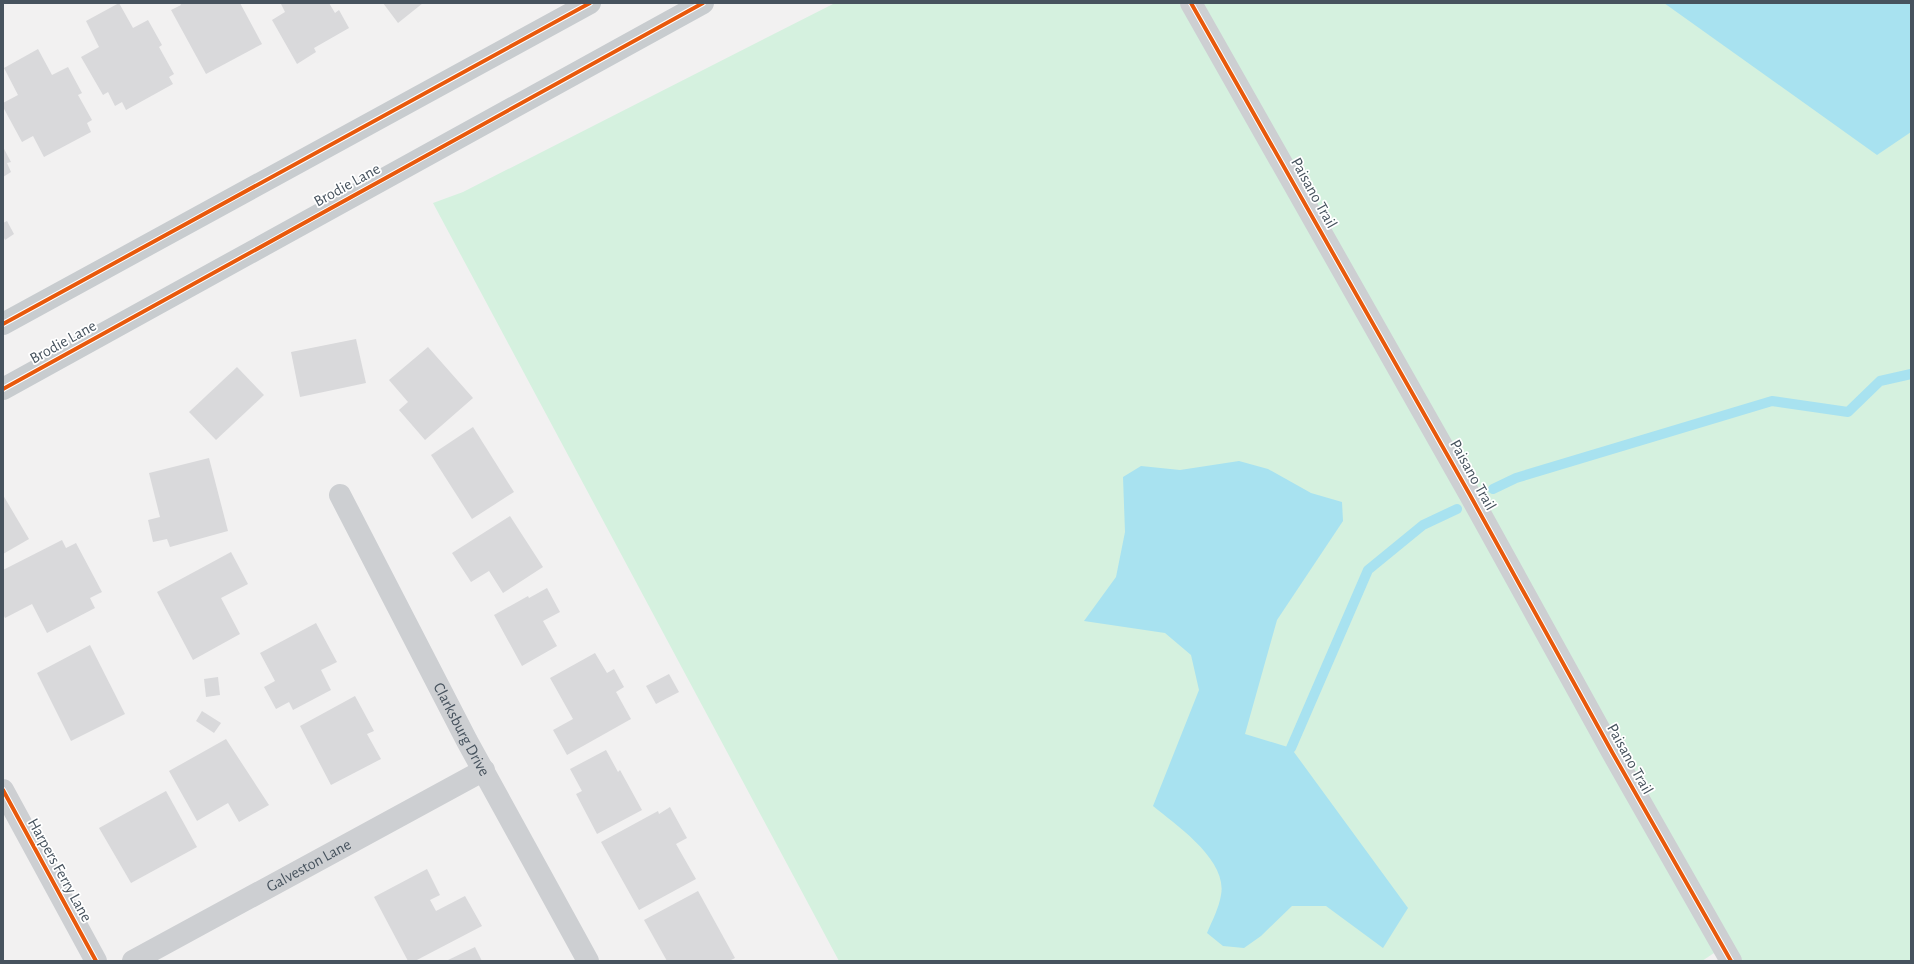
<svg xmlns="http://www.w3.org/2000/svg" width="1914" height="964" viewBox="0 0 1914 964" font-family="'Alegreya Sans',sans-serif">
<style>
.green{fill:#d5f1df}
.water{fill:#a8e2f0}
.lines{fill:none;stroke-linecap:round;stroke-linejoin:round}
.stream{stroke:#a8e2f0;stroke-width:10}
.building{fill:#d9d9db}
.minor{stroke:#cdcfd2;stroke-width:22}
.major{stroke:#c8cccf;stroke-width:22}
.cycleway-casing{stroke:#fff;stroke-width:6}
.cycleway{stroke:#e8590c;stroke-width:4}
.labels{text-anchor:middle;dominant-baseline:central;stroke-width:3.5;stroke-linejoin:round;paint-order:stroke}
.street-label{font-size:16px;fill:#47535e;stroke:#fff}
</style>
<rect width="100%" height="100%" fill="#f2f1f1"/>
<path class="green" d="M835,3H1911V961H1731L1723,947L1702,961H839L433,203L463,192Z"/>
<g class="water">
<path d="M1664,3H1911V132L1877,155Z"/>
<path d="M1239,461L1268,469L1311,493L1342,502L1343,521L1277,620L1245,734L1291,748L1408,908L1383,948L1326,906H1292L1261,936L1244,948L1223,946L1207,933C1212,921 1219,908 1221,895C1228,860 1176,825 1153,806L1199,690L1191,655L1165,633L1084,621L1116,577L1125,532L1123,477L1141,466L1180,470Z"/>
</g>
<g class="lines">
<g class="stream">
<path d="M1493,489L1516,478L1772,401L1848,412L1880,381L1911,374"/>
<path d="M1291,748L1368,570L1423,525L1457,509"/>
</g>
</g>
<g class="building">
<path d="M119,3L133,28L148,20L162,45L159,47L174,74L169,77L173,84L126,110L122,102L115,106L108,92L103,95L81,57L99,47L86,21Z"/>
<path d="M180,3H240L262,44L206,74L171,10L181,5Z"/>
<path d="M283,3H329L335,13L339,10L349,28L314,48L316,52L297,64L272,20L285,12L281,4Z"/>
<path d="M383,3H423L398,23Z"/>
<path d="M38,49L52,75L68,67L82,93L78,95L92,120L87,123L91,132L44,157L33,136L22,142L3,107V103L18,95L4,68Z"/>
<path d="M3,147L11,162L7,163L11,172L3,177Z"/>
<path d="M7,221L14,234L5,240L3,236V223Z"/>
<path d="M356,339L366,383L300,397L291,352Z"/>
<path d="M428,347L473,398L425,440L399,410L408,402L389,380Z"/>
<path d="M237,367L264,395L216,440L189,412Z"/>
<path d="M473,427L514,492L472,519L431,455Z"/>
<path d="M209,458L228,531L170,547L167,539L153,542L148,520L160,517L149,473Z"/>
<path d="M3,495L29,539L3,554Z"/>
<path d="M510,516L543,567L503,593L489,571L471,582L452,553Z"/>
<path d="M62,540L66,548L76,543L102,592L90,598L95,608L47,633L32,604L5,618L3,614V570Z"/>
<path d="M231,552L248,584L221,598L240,634L193,660L157,592Z"/>
<path d="M547,588L560,612L543,621L557,646L522,666L494,615L528,596L529,598Z"/>
<path d="M316,623L337,662L321,670L331,690L293,710L289,702L276,709L264,687L275,681L260,653Z"/>
<path d="M90,645L125,714L71,741L37,673Z"/>
<path d="M595,653L607,673L614,669L624,687L616,692L631,719L567,755L553,730L573,719L550,678Z"/>
<path d="M669,674L679,692L656,704L646,686Z"/>
<path d="M218,677L220,695L206,697L204,679Z"/>
<path d="M355,696L374,731L367,734L381,759L331,785L300,726Z"/>
<path d="M202,711L221,723L214,733L196,721Z"/>
<path d="M226,739L269,805L239,822L228,803L197,821L169,771Z"/>
<path d="M606,750L618,772L620,770L642,810L597,834L576,794L582,791L570,769Z"/>
<path d="M166,791L197,847L131,883L99,828Z"/>
<path d="M670,807L687,838L676,844L696,879L639,910L601,842L658,811L659,814Z"/>
<path d="M427,869L440,895L430,900L436,911L465,896L482,926L415,961H408L374,897Z"/>
<path d="M698,891L735,958L729,961H667L644,920Z"/>
<path d="M475,947L482,961H446Z"/>
</g>
<g class="lines">
<g class="minor">
<path d="M1191,3L1470,495L1612,752L1731,961"/>
<path id="s1" d="M340,495L467,741L588,961"/>
<path d="M3,790L96,961"/>
<path id="s2" d="M133,961L484,770"/>
</g>
<g class="major">
<path d="M3,324L590,3"/>
<path d="M3,389L703,3"/>
</g>
<g class="cycleway-casing">
<g id="cycleway">
<path d="M1191,3L1470,495L1612,752L1731,961"/>
<path d="M3,324L590,3"/>
<path d="M3,389L703,3"/>
<path d="M3,790L96,961"/>
</g>
</g>
<use href="#cycleway" class="cycleway"/>
</g>
<g class="labels">
<g class="street-label">
<text transform="translate(347 185) rotate(-29)">Brodie Lane</text>
<text transform="translate(1314 193) rotate(61)">Paisano Trail</text>
<text transform="translate(63 342) rotate(-29)">Brodie Lane</text>
<text transform="translate(1473 475) rotate(61)">Paisano Trail</text>
<text stroke="none"><textPath href="#s1" startOffset="264">Clarksburg Drive</textPath></text>
<text transform="translate(1630 759) rotate(61)">Paisano Trail</text>
<text stroke="none"><textPath href="#s2" startOffset="200">Galveston Lane</textPath></text>
<text transform="translate(60 870) rotate(61)">Harpers Ferry Lane</text>
</g>
</g>
<rect width="1914" height="964" fill="none" stroke="#47535e" stroke-width="8"/>
</svg>
